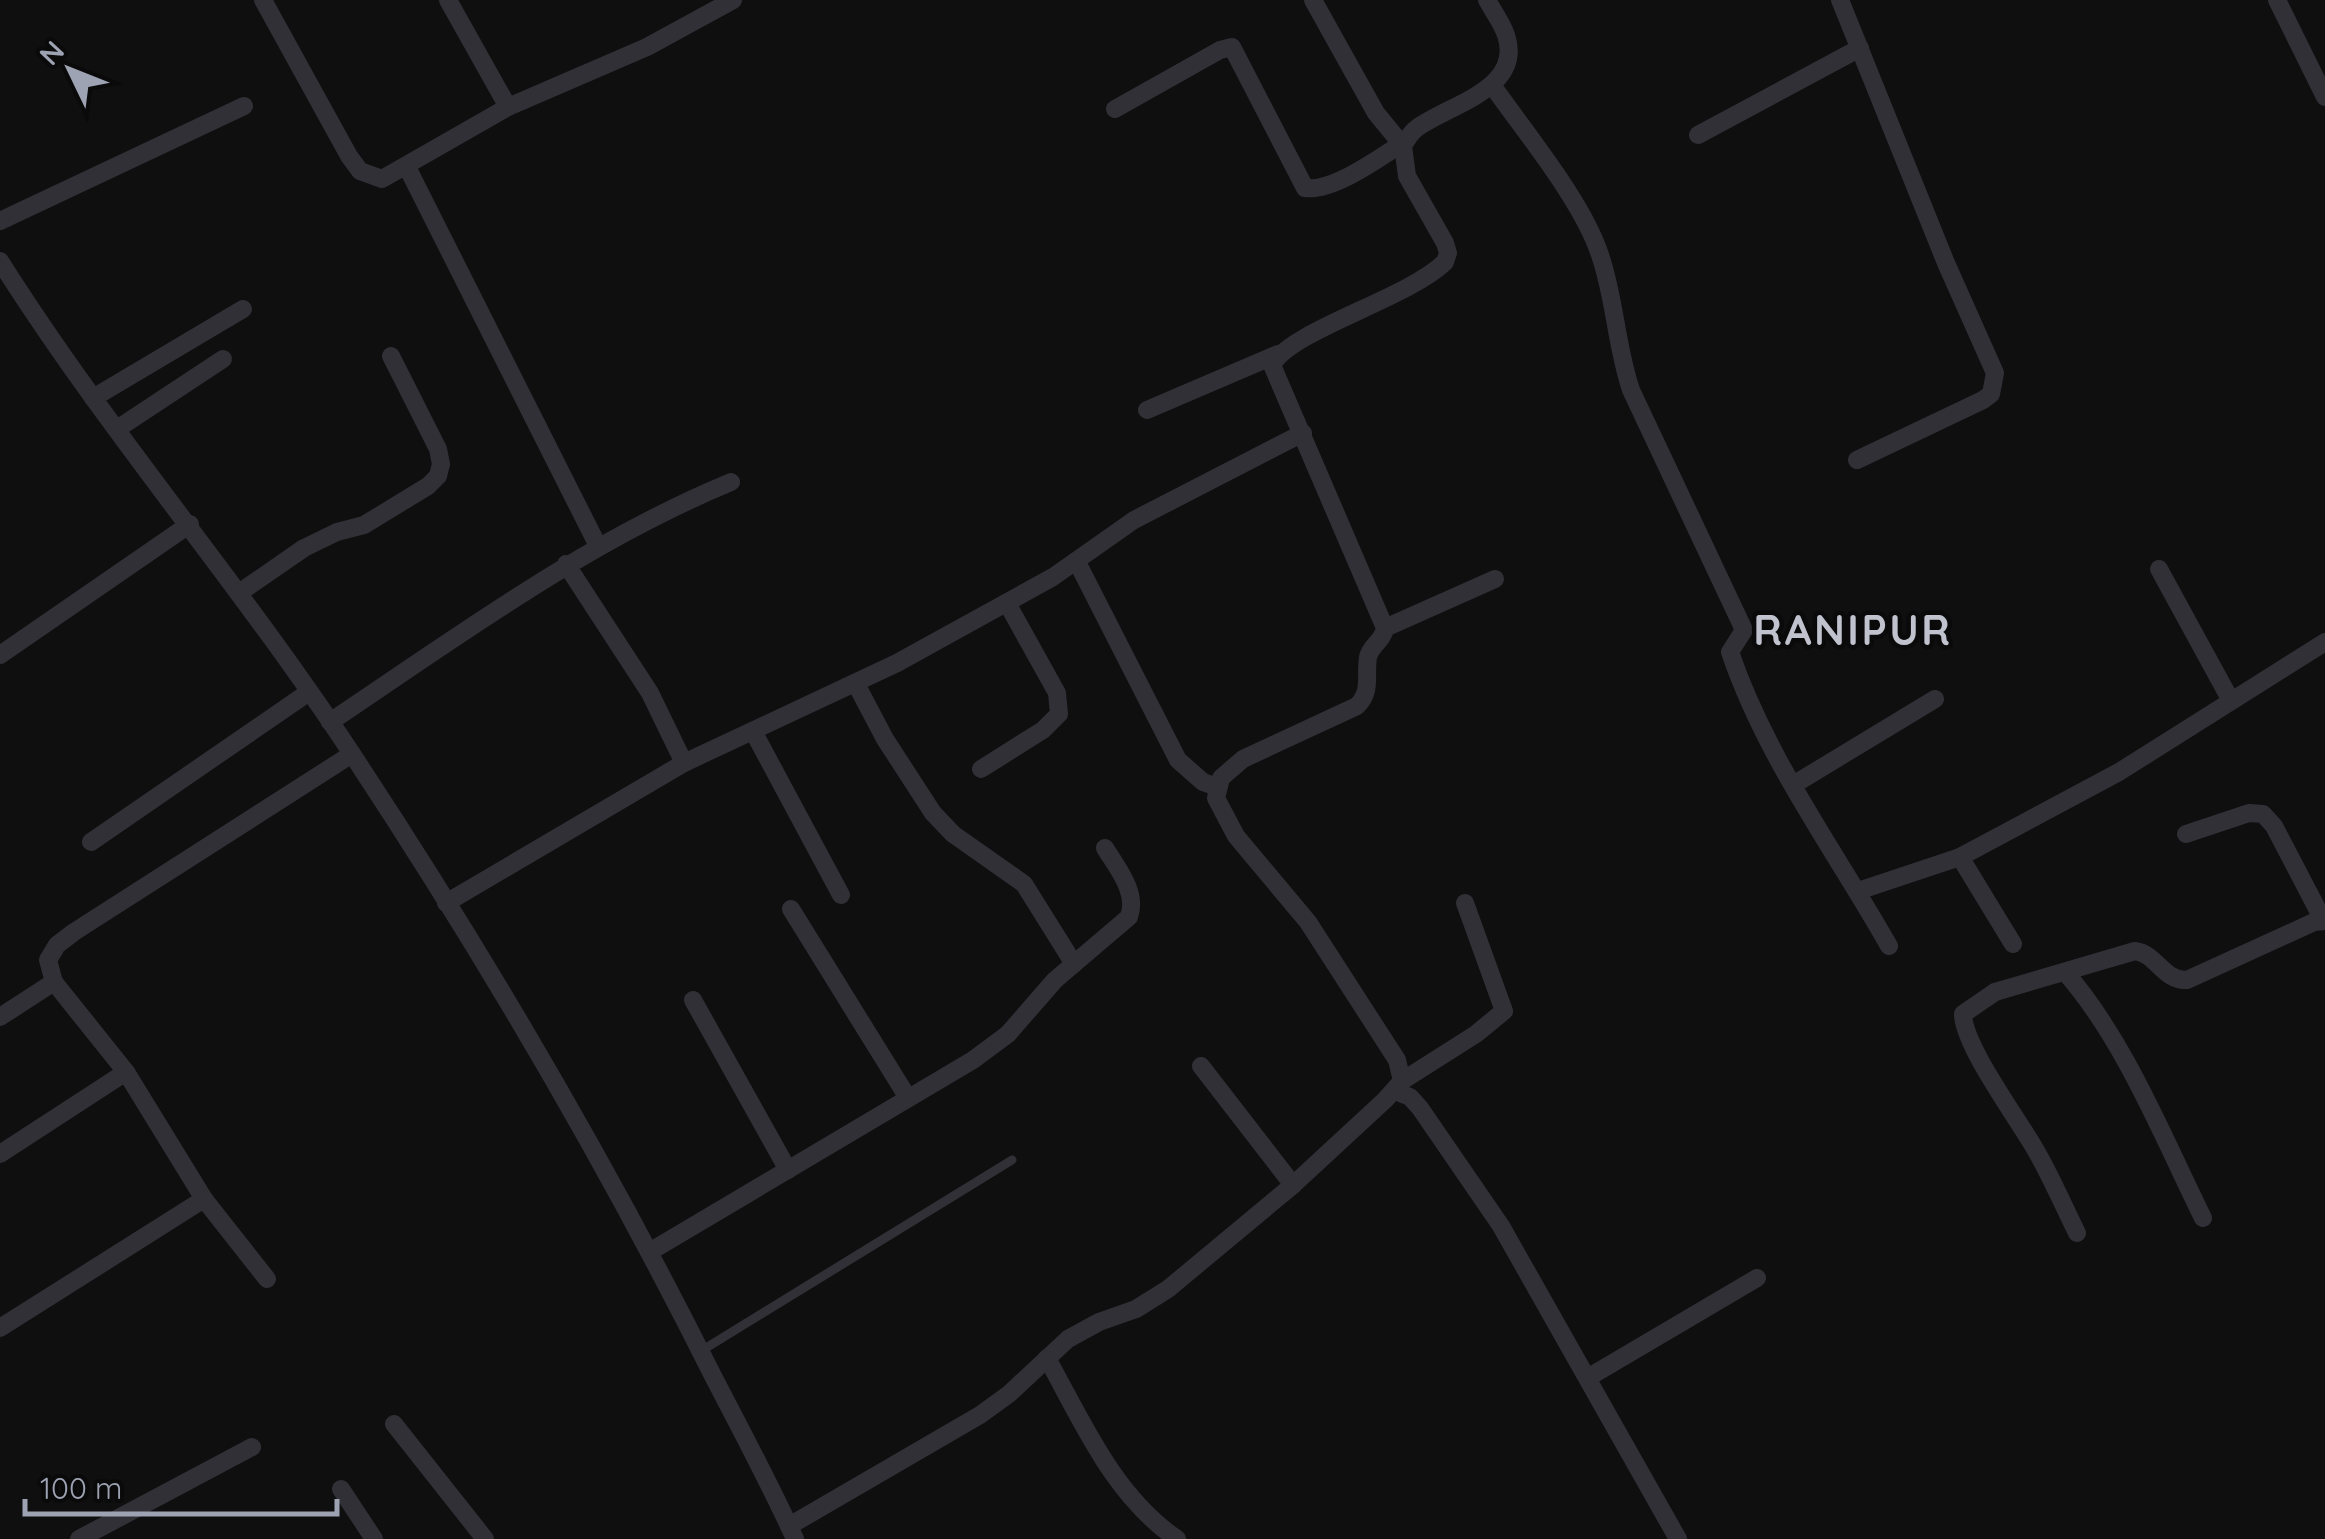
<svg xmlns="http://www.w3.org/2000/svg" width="2325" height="1539" viewBox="0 0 2325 1539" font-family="Quicksand,sans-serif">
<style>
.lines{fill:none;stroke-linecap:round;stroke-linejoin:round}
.lane{stroke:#303036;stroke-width:9}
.street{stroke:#303036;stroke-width:18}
.labels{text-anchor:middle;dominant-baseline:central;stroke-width:9;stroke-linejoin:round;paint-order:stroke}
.district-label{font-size:42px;font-weight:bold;letter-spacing:2.5px;fill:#c0c2ce;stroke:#0a0a0b}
</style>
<rect width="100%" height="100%" fill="#0f0f10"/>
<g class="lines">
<path class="lane" d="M701,1351L1012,1160"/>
<g class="street">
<path d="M263,0L349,156L360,171L382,179L508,107L647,47L733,0"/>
<path d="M448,0L508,107"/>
<path d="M1313,0L1376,113L1403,146"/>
<path d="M1840,0L1946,263L1995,373L1991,394L1983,400L1857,460"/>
<path d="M2277,0L2325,97"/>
<path d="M1492,85C1525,132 1583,202 1600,255C1615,298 1616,346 1631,390L1744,630L1730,652C1766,758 1834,849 1889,946"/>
<path d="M1115,109L1220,50L1232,47L1305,188C1332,192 1378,159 1401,144"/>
<path d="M1698,135L1860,48"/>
<path d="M407,167L598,546"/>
<path d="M0,221L244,106"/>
<path d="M0,261C108,432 241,585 352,754C484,954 606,1162 713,1376C741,1430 770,1484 795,1539"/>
<path d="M93,398L243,309"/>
<path d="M1147,410L1278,354"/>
<path d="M117,429L223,359"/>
<path d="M1077,562L1178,760L1203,782L1217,787"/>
<path d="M566,564L650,693L684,763"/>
<path d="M2159,569L2230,699"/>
<path d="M239,593L304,548L337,532L364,525L428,486L438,476L441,464L438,449L391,356"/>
<path d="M1385,628L1495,579"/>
<path d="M0,655L190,524"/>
<path d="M856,684L885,739L933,813L953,834L1024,884L1074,964"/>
<path d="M330,722C460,635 586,542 731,482"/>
<path d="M753,731L841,895"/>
<path d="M981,769L1043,730L1059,714L1057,693L1007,603"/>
<path d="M1793,785L1935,699"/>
<path d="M2186,834L2249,813L2263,814L2274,826L2323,920"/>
<path d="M91,842L309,692"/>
<path d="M1960,857L2013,944"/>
<path d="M1858,891L1960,857L2119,772L2325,642"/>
<path d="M446,903L684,763L897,663L1053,577L1134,520L1303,433"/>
<path d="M791,909L908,1098"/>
<path d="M2065,972C2124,1039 2163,1137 2203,1218"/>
<path d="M693,1000L788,1170"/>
<path d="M0,1017L54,982"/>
<path d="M1201,1066L1293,1185"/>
<path d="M1402,1081L1476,1034L1504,1011L1465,903"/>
<path d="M1395,1091L1410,1097L1420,1108L1501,1226L1678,1539"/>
<path d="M0,1154L126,1072"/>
<path d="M2077,1233C2063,1205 2051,1176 2035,1149C2018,1119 1963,1045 1963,1014L1995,992L2135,951C2157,954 2163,981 2187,980L2314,922L2325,921"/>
<path d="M651,1251L973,1060L1008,1034L1055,980L1129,917C1138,892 1117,868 1105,848"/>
<path d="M267,1279L204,1199L126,1072L54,982L48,960L57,945L74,932L352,754"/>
<path d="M0,1328L204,1199"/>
<path d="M1047,1358C1083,1423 1114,1496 1177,1539"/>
<path d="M1589,1377L1757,1278"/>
<path d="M394,1424L485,1539"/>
<path d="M341,1489L374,1539"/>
<path d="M789,1526L980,1415L1009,1394L1068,1339L1099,1322L1136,1309L1168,1289L1293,1185L1385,1100L1402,1081L1397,1060L1308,922L1236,836L1216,798L1221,778L1243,759L1357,706C1372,691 1365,677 1368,657C1371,645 1383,641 1385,628L1272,365C1291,330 1407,299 1445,262L1448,253L1445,243L1407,176L1403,146C1407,139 1411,132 1417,128C1450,104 1524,89 1506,35C1502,23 1493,11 1487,0"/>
<path d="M79,1539L252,1447"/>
</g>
</g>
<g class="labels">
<g class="district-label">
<text x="1853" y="629">RANIPUR</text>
</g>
</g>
<g transform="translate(70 70) rotate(313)" stroke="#0a0a0b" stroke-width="8" paint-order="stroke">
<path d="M0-8L18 38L0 25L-18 38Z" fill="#9ea3b3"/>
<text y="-15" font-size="28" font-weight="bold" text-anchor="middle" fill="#9ea3b3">N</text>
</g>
<path d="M25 1499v15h312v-15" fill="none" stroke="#9ea3b3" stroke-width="5"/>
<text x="40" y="1499" font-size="30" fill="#9ea3b3" stroke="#0a0a0b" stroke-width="8" paint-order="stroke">100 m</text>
</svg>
